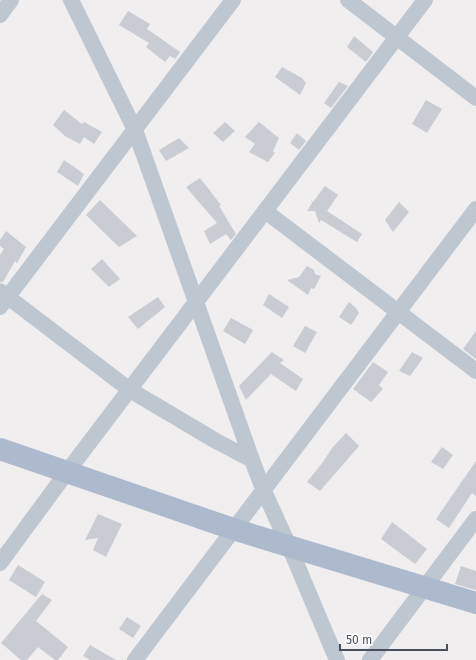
<svg xmlns="http://www.w3.org/2000/svg" width="476" height="660" viewBox="0 0 476 660" font-family="'Fira Sans',sans-serif">
<style>
.building{fill:#caccd3}
.lines{fill:none;stroke-linecap:round;stroke-linejoin:round}
.minor{stroke:#bec7d0;stroke-width:16}
.primary{stroke:#adbacd;stroke-width:22}
</style>
<rect width="100%" height="100%" fill="#f0eeee"/>
<g class="building">
<path d="M128,11L150,24L147,29L180,52L175,59L170,56L165,62L146,47L149,43L119,25Z"/>
<path d="M354,36L373,52L366,62L347,47Z"/>
<path d="M282,67L302,78L306,83L300,95L275,77Z"/>
<path d="M339,82L348,86L331,108L324,103Z"/>
<path d="M426,100L442,109L427,133L412,124Z"/>
<path d="M64,110L82,124L84,122L102,132L94,144L84,137L80,144L65,136L53,125Z"/>
<path d="M225,122L235,131L223,142L213,133Z"/>
<path d="M259,122L279,138L273,151L275,153L268,162L249,152L255,144L245,137Z"/>
<path d="M297,133L306,141L299,150L290,143Z"/>
<path d="M179,138L189,148L166,161L159,150Z"/>
<path d="M64,160L84,174L78,186L57,172Z"/>
<path d="M200,178L221,205L219,206L236,234L231,240L226,234L210,244L204,231L217,223L186,187Z"/>
<path d="M325,186L338,195L327,211L362,234L357,242L321,220L319,223L315,211H307L312,203L311,200L313,202Z"/>
<path d="M100,200L137,236L119,247L86,215Z"/>
<path d="M399,202L409,212L393,232L385,220Z"/>
<path d="M6,231L26,247L17,263L15,261L3,282H0V255L4,249L0,246V240Z"/>
<path d="M102,259L120,279L109,287L91,269Z"/>
<path d="M307,266L314,270L315,274L321,276L314,289L311,288L308,295L287,280L299,277Z"/>
<path d="M269,294L289,307L282,318L263,305Z"/>
<path d="M158,297L165,307L138,329L128,317Z"/>
<path d="M349,302L356,308L359,313L351,325L339,317Z"/>
<path d="M231,318L253,330L245,344L223,331Z"/>
<path d="M305,326L317,332L305,353L293,346Z"/>
<path d="M476,331V359L463,349Z"/>
<path d="M272,352L284,360L280,363L303,379L296,391L271,374L246,400L239,386Z"/>
<path d="M412,352L423,358L410,376L399,371Z"/>
<path d="M373,362L388,372L379,385L383,389L371,402L353,389Z"/>
<path d="M346,433L359,446L320,491L307,482L323,462L332,448Z"/>
<path d="M442,447L453,455L443,469L431,462Z"/>
<path d="M476,461V496L472,493L449,528L436,519Z"/>
<path d="M98,514L122,524L106,557L93,550L98,538L85,540Z"/>
<path d="M392,522L427,549L415,564L381,539Z"/>
<path d="M18,565L45,582L36,597L9,580Z"/>
<path d="M461,566L476,571V590L455,584Z"/>
<path d="M42,594L52,600L36,621L68,647L58,660H55L38,647L27,660H21L1,643Z"/>
<path d="M127,617L141,626L133,638L119,629Z"/>
<path d="M90,645L116,660H90L83,656Z"/>
</g>
<g class="lines">
<g class="minor">
<path d="M71,0L135,130L252,460L263,489L289,546L337,660"/>
<path d="M348,0L476,98"/>
<path d="M0,15L11,0"/>
<path d="M265,211L476,371"/>
<path d="M0,291L130,390L216,441L252,460"/>
<path d="M0,307L233,0"/>
<path d="M0,563L67,472L425,0"/>
<path d="M135,660L476,209"/>
<path d="M370,660L476,519"/>
</g>
<path class="primary" d="M0,449L233,529L476,603"/>
</g>
<path d="M340 644v6h107v-6" fill="none" stroke="#464f5b" stroke-width="2"/>
<text x="346" y="644" font-size="12" fill="#464f5b" stroke="#ffffff" stroke-width="3" paint-order="stroke">50 m</text>
</svg>
